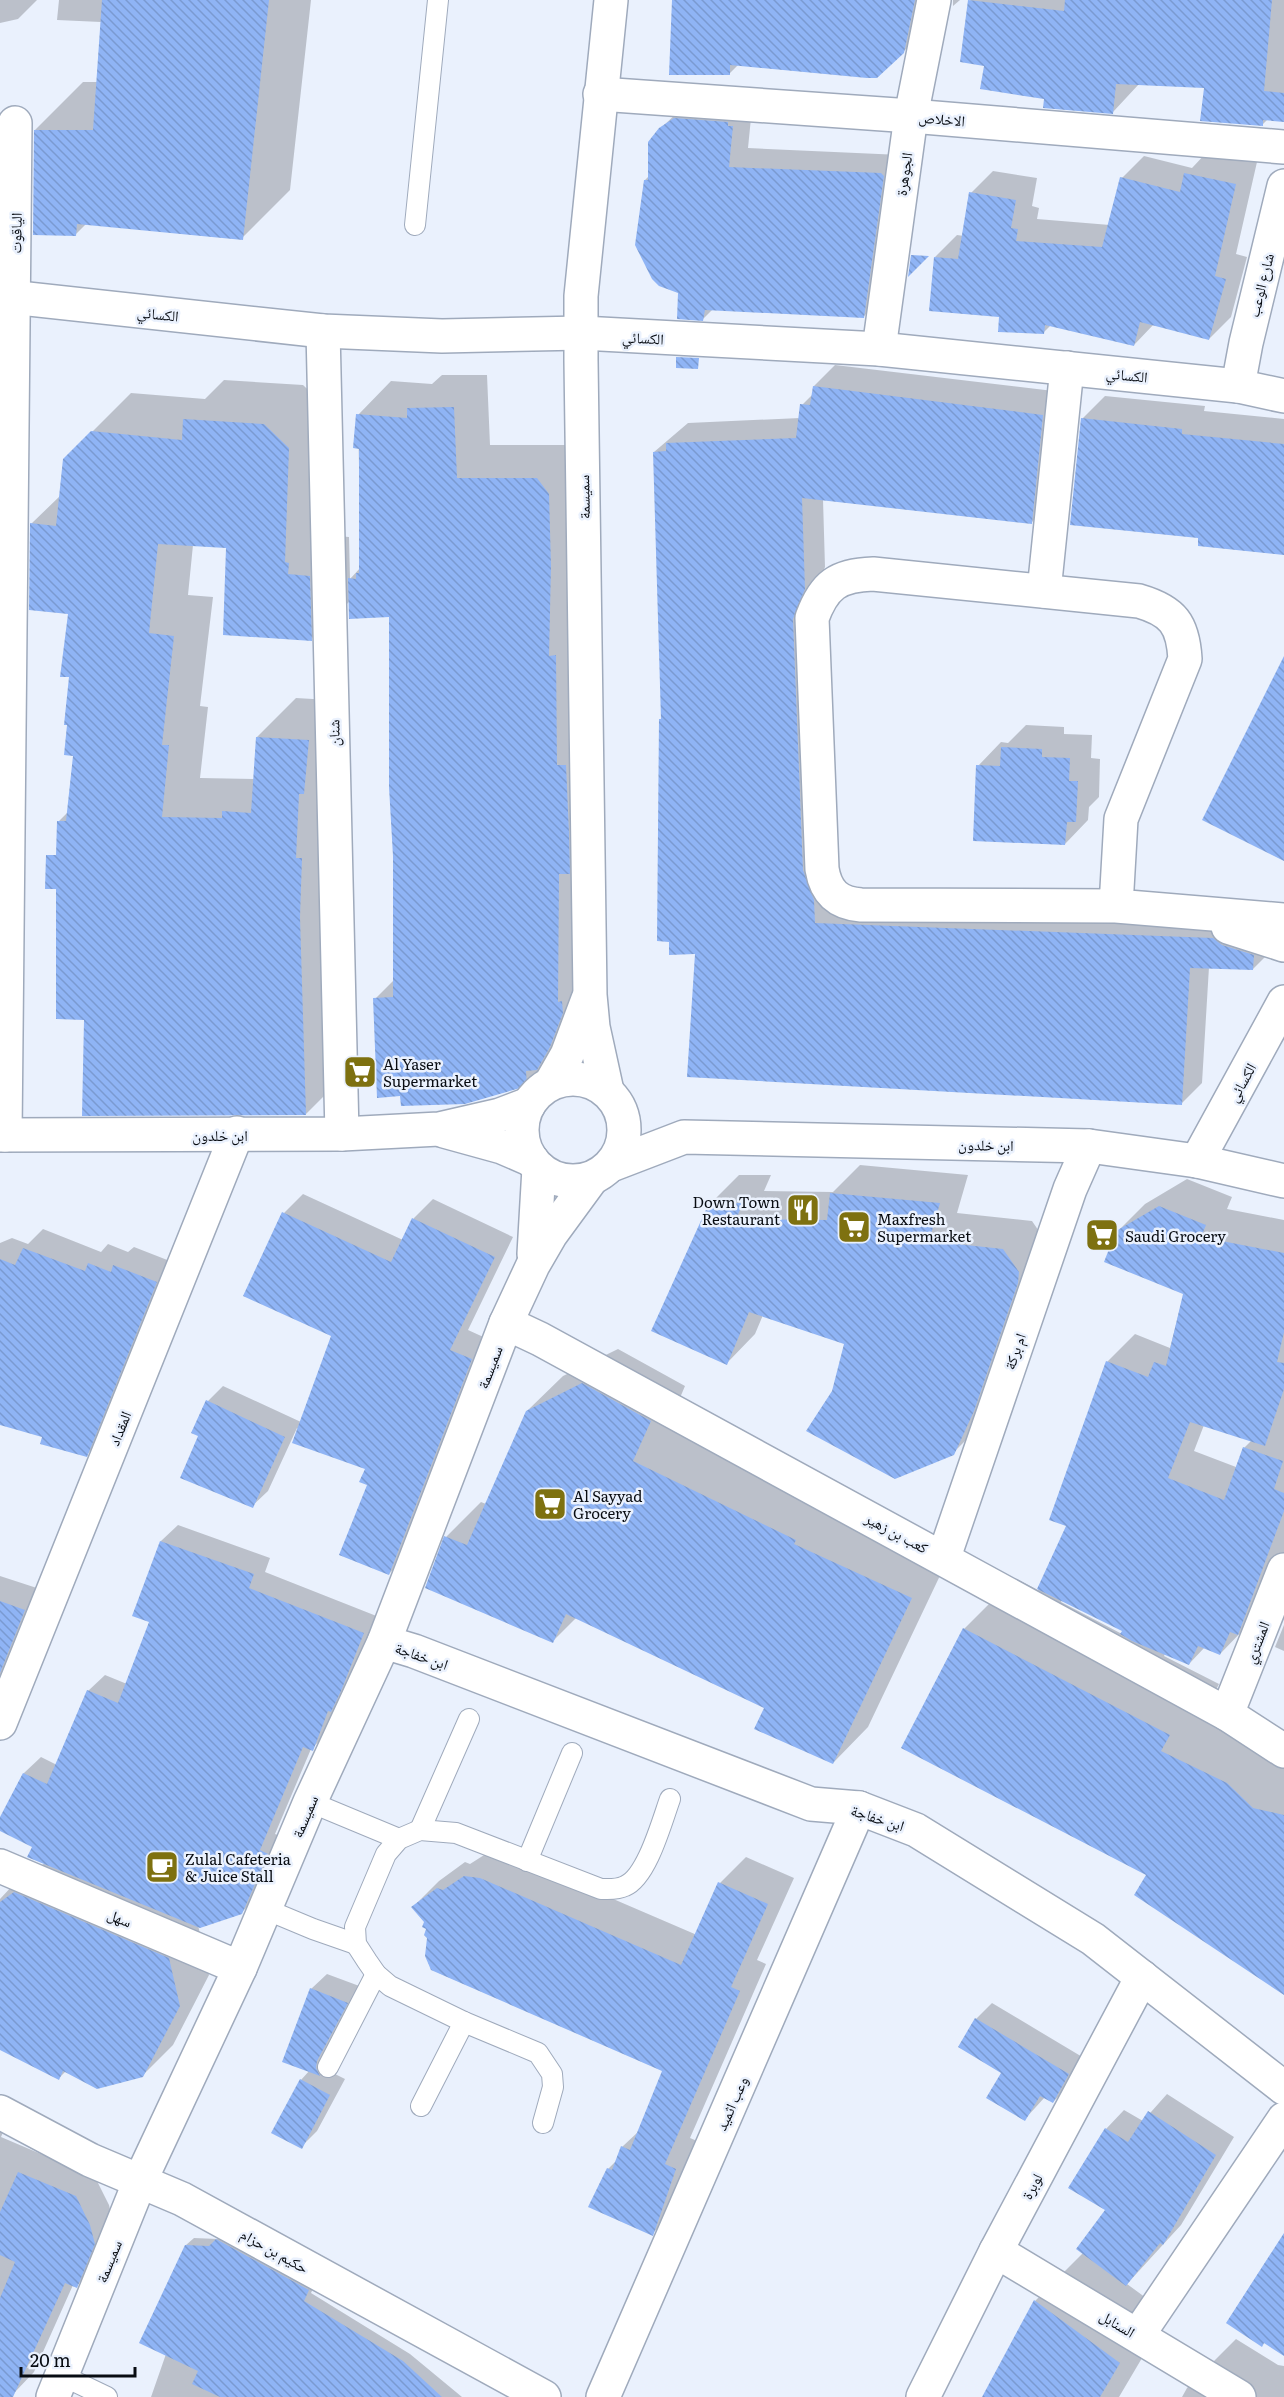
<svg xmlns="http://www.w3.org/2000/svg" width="1284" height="2397" viewBox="0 0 1284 2397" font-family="Literata,'Noto Naskh Arabic',serif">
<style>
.shadow{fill:#0003;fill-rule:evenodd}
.building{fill:url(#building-back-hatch)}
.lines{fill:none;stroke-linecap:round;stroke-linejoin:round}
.lane-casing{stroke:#9faabc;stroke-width:22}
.street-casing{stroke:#9faabc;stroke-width:36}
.lane{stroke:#fff;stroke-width:20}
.street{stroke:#fff;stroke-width:33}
.labels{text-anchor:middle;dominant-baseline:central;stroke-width:5;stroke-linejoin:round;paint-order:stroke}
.street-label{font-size:15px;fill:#080c12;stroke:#eaf1fd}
.poi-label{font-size:15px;fill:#080c12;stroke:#eaf1fd;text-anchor:start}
</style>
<defs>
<pattern id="building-back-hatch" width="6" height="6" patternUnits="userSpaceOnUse" patternTransform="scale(1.5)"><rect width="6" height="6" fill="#8fb4f5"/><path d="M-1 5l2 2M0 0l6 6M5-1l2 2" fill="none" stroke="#7a9ad1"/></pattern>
</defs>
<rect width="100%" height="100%" fill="#eaf1fd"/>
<g class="shadow">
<path d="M0,0H37L18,19L0,23Z"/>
<path d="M59,0H311L290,190L242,238L87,223L76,234L35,130L83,82H97L101,22L57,20Z"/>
<path d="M674,0H939L935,20L903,52L739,64L729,74Z"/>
<path d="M953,0H960L953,6Z"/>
<path d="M970,0H1284V121L1268,119L1262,125L1206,87L1139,84L1113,112L1045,98L986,64Z"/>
<path d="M752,108L748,148L901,155L883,297L864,316L713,309L703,319L679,292L645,180L649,176L660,129L680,110Z"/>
<path d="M1207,152L1257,162L1236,254L1247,257L1231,317L1209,339L1154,324L1134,345L1051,325L1044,332L1001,315L935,257L957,235L964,236L971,193L993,171L1037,178L1032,206L1039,208L1037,219L1110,225L1122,178L1144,156L1192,168Z"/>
<path d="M835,365L1062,392L1052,502L1031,523L823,499L825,567L814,597L835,903L1235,918L1274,948L1253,969L1209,967L1202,1083L1181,1104L697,953L660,720L662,717L654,452L688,423L800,418L802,405L814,393V386Z"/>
<path d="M442,375H487L490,445H570L591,969L559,1051L526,1085L402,1094L375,999L395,979L391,615L350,601L311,639L227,547L193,545L188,595L213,597L200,706L208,707L200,778L254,779L257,737L296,698L347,701L345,1075L306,1114L85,1019L58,822L68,812L74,755L70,613L31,524L61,495L64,460L131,393L205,399L224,380L303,385L328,409L327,535L349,537L350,579L361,567L358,415L391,381L432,384Z"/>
<path d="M1105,396L1205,406L1204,411L1284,419V554L1200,536L1082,419Z"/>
<path d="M1026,725L1064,727V734L1092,735L1091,758L1100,759L1099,797L1089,807L1088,820L1065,844L978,766L1001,742L1008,743Z"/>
<path d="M860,1165L968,1175L957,1213L1032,1221L1047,1243L982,1424L953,1453L833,1392L845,1343L763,1315L755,1334L727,1363L710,1204L739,1175H771L764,1191L833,1192Z"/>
<path d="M1187,1179L1232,1197L1227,1209L1284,1220V1555L1247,1626L1220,1654L1205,1647L1189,1664L1165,1654L1164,1656L1219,1684L1211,1700L1284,1739V1994L1148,1874L964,1629L1015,1578L1038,1590L1068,1525L1107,1362L1135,1334L1170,1348L1184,1293L1117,1232L1145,1204ZM1204,1425L1252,1440L1244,1448L1236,1467L1194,1451ZM1062,1600L1124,1630L1122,1634L1061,1602Z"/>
<path d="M303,1194L403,1240L414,1218L433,1199L513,1237L468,1330L490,1340L408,1554L389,1574L367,1468L297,1428L268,1491L252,1506L200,1435L208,1401L223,1386L301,1422L333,1335L284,1213Z"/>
<path d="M43,1229L101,1252L108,1244L128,1252L134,1247L175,1263L106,1436L86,1455L44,1436L0,1423V1243L12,1238L28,1244Z"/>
<path d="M618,1349L685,1386L668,1426L946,1563L868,1727L833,1763L766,1708L577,1617L553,1641L446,1537L481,1502L486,1504L527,1411L563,1376Z"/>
<path d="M178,1525L270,1558L265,1572L379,1617L329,1732L311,1749L275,1834L283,1837L259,1895L242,1912L198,1925L209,1975L173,2045L143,2075L66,2071L59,2078L0,2048V1899L13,1885L45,1863L34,1846L0,1829V1820L24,1773L41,1757L57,1765L88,1691L105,1675L127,1684L151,1621L161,1541Z"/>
<path d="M0,1576L43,1590L15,1662L0,1677Z"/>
<path d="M1284,1625V1651L1275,1647Z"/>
<path d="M492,1850L506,1853L697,1935L720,1883L746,1857L794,1878L757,1960L766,1964L690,2138L702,2143L679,2207L652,2234L608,2169L617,2160L622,2147L639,2131L664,2070L439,1973L428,1963V1928L426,1921L413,1907L439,1881L465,1862L470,1864Z"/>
<path d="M327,1974L362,1987L325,2069L345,2079L317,2131L301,2147V2080L310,2070L311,1989Z"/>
<path d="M992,2003L1084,2058L1069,2086L1053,2102L1045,2097L1025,2119L976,2019Z"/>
<path d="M1167,2094L1234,2137L1181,2225L1127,2284L1168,2314L1119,2397H984L1035,2301L1084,2252L1107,2210L1106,2129L1124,2110L1143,2121Z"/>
<path d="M0,2128L4,2130L1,2137L95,2177L109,2205L113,2223L96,2267L76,2286L73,2285L34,2372L15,2392L0,2385Z"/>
<path d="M224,2232L316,2282L311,2293L410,2354L462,2397H151L166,2354L186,2245L194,2238L218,2239Z"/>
<path d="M1236,2339L1278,2365L1284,2366V2397H1182L1187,2388Z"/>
</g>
<g class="building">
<path d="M102,0H269L243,240L77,224L76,236L33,235L34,130H93Z"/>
<path d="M672,0H915L904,53L877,78H867L730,65V75H669Z"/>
<path d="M968,0L1064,11L1065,0H1272L1264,91L1284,93V122L1263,120V126L1200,121L1204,88L1116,84L1113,114L1043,108L1044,99L980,89L984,66L960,62Z"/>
<path d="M674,118L728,122V126H733L729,167L881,173L884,176L864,318L705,310L703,321L677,319L678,293L659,286L652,279L635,245L644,180H648V142L659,128Z"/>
<path d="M1184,173L1236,184L1215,276L1226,279L1209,340L1140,322L1134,346L1045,325L1044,334L998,332L999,317L929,311L934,257L958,259L969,192L1016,200L1011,228L1018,229L1016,241L1102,247L1120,177L1180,192Z"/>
<path d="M911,255L929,256L908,277Z"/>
<path d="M676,357L699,358L698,369L676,368Z"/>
<path d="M813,386L1043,415L1032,524L802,498L805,589L793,619L803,870L814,900L815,923L1213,938L1222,945L1254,955L1253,970L1190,968L1182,1105L687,1077L695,954L669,955V942L657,941L659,719H661L653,452L666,451V443L796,438L800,404L810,405Z"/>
<path d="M454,407L457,478H537L549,494L551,566L549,656L556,655L557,765H566L569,833L570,874H559L558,1002L562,1001L563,1013L550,1047L537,1070L526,1071L527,1086L465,1104L401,1106L400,1096L377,1098L373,998L393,997V856L389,787V617L349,619L348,578L356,579V573H359V449L353,448L356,414L407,418V408Z"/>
<path d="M1081,418L1182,429V434L1284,444V555L1198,546V538L1070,525Z"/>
<path d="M183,419L264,424L289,448L285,562L289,563L288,574L310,576L312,641L223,635L226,548L158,544L149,633L174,636L162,745H169L162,817L222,818V811L251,813L256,737L309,740L304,794H299L296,858H302L300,917L306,1115L82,1116L84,1020L56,1019V889H45L46,855H56L57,821H66L73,756L64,755L67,725H64L69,677H60L68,614L29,610L30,523L56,526L63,459L91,431L182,440Z"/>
<path d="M1284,656V861L1202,820Z"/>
<path d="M1001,747L1042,749V757L1070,758L1069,781H1078L1076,822H1067L1065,845L973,841L976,765L1000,766Z"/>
<path d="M830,1193L940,1203L929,1241L1003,1249L1019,1272L1018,1283L974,1411L954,1455L895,1479L806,1431L832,1391L844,1344L749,1312L727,1365L651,1331L709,1203H743L736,1219L827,1220Z"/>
<path d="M1159,1206L1206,1225L1201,1237L1284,1253V1332L1277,1362L1284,1363V1389L1265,1446L1190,1422L1168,1478L1224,1500L1243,1447L1283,1461L1274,1489L1284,1493V1511L1238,1635L1230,1632L1220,1655L1198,1646L1189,1665L1132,1641L1120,1634L1122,1631L1037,1589L1066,1526L1049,1520L1106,1361L1148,1377L1154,1362L1166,1366L1183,1294L1104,1262L1116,1231Z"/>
<path d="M282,1212L391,1262L412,1218L495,1257L450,1350L472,1359L389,1575L339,1555L367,1485L359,1482L365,1469L292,1443L331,1336L243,1296Z"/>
<path d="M23,1248L85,1271L88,1263L111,1272L113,1265L157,1282L87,1457L40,1444L42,1437L0,1425V1259L15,1265Z"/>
<path d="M582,1383L651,1421L633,1461L796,1540L794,1544L912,1598L833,1764L754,1729L764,1708L566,1614L553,1643L425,1588L444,1536L467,1545L526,1411Z"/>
<path d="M206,1400L285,1437L253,1508L180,1478L198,1436L191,1433Z"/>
<path d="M160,1541L254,1574L249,1588L364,1633L341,1691L331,1712L328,1711L313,1751L303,1747L260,1850L268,1854L242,1914L200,1928L27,1857L32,1847L0,1831V1817L23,1773L47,1784L87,1690L118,1703L149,1622L132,1616Z"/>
<path d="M0,1601L25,1610L0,1673Z"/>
<path d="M963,1628L1170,1735L1161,1751L1227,1783L1253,1808L1284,1815V1995L1134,1895L1146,1875L901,1748Z"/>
<path d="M464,1876L480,1878L681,1965L718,1882L768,1904L731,1987L740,1991L665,2164L676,2169L653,2236L588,2207L607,2168L612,2170L621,2146L630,2150L662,2071L431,1970L425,1956L427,1938L424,1935L426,1929L422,1927L424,1922L411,1907L437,1888L443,1890Z"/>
<path d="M14,1892L169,1958L180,2006L143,2077L97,2089L63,2071L59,2080L0,2050V1902Z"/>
<path d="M310,1988L348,2003L317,2061L316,2068L320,2076L282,2062Z"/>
<path d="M975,2018L1069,2074L1053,2103L1040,2096L1025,2121L986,2098L1001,2073L958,2047Z"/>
<path d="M300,2079L330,2095L302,2149L271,2133Z"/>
<path d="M1148,2111L1216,2155L1163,2245L1160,2243L1126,2286L1076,2249L1105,2210L1068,2188L1105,2128L1128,2142Z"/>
<path d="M18,2172L76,2196L90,2225L95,2244L77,2288L65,2283L13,2397H0V2298L15,2262L0,2255V2212Z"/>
<path d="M1284,2233V2356L1264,2343L1262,2347L1226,2323Z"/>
<path d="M216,2239L309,2290L304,2301L403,2361L442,2397H220L192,2384L198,2371L139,2343L185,2245L209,2246Z"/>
<path d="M1034,2300L1120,2363L1100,2397H982Z"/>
</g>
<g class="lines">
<g class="lane-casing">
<g id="lane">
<path d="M415,225L438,0"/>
<path d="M310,1802L399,1839"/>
<path d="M420,1830L469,1719"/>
<path d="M527,1861L572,1753"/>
<path d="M265,1909L313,1929L356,1944"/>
<path d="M328,2067L376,1974"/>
<path d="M421,2106L464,2022"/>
<path d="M543,2123L553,2087L552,2074L538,2053L464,2022L390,1986L376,1974L367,1961L356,1944L355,1927L386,1854L399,1839L420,1830L456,1833L601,1889C609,1889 617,1890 625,1886C647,1877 662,1821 670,1799"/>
<path d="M61,2375L107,2397"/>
</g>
</g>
<g class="street-casing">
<g id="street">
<path d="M600,94L911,116L1284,147"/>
<path d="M0,296L323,331L442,336L582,333L879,349L1238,386L1284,396"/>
<path d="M323,331L342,1134"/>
<path d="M879,349L911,116L934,0"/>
<path d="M1238,386L1246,343L1284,186"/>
<path d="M1044,591L1067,368"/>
<path d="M1116,906L1121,819L1185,659C1183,624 1173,611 1139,601L873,574C838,575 824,585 812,618L822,869C826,893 838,903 861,905L1116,906L1284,920"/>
<path d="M1228,927L1284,945"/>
<circle cx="573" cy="1130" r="51"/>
<path d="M551,1083L567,1055L588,999"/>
<path d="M607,1091L593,1027L590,995L581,361V296L611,0"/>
<path d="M444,1131L502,1147L532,1160"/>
<path d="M0,1135L342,1134L439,1129L500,1115L529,1104"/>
<path d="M5,1135L15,123"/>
<path d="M1197,1161L1284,1002"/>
<path d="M611,1165L684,1137L1089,1146L1197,1161L1284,1181"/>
<path d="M534,1254L539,1168"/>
<path d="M506,1323L540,1339L1227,1714L1284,1751"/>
<path d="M944,1557L1070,1189L1089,1146"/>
<path d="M384,1642L414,1651L811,1804L859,1808L916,1830L1093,1939L1284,2088"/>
<path d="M1227,1714L1284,1570"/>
<path d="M0,1723L237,1133"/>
<path d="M0,1866L240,1968"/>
<path d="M0,2112L90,2160L182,2199L544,2397"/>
<path d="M996,2251L1239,2397"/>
<path d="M1138,2335L1284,2119"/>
<path d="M53,2397L140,2181L240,1968L310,1802L384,1642L506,1323L533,1265L551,1234L592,1178"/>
<path d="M603,2397L859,1808"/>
<path d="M923,2397L996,2251L1142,1977"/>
</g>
</g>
<use href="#lane" class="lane"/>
<use href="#street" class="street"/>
</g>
<defs>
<g id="supermarket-square" transform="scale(1.725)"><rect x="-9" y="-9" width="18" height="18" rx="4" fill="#7e7110" stroke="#eaf1fd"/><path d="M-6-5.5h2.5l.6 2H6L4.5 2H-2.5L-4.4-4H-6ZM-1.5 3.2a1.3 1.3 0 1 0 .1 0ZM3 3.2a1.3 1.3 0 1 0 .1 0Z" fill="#fff"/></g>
<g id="restaurant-square" transform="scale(1.725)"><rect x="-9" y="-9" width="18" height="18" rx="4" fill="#7e7110" stroke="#eaf1fd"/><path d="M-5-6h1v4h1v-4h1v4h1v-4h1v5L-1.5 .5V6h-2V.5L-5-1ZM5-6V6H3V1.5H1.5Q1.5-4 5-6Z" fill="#fff"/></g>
<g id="cafe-square" transform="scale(1.725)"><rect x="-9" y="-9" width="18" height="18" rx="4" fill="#7e7110" stroke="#eaf1fd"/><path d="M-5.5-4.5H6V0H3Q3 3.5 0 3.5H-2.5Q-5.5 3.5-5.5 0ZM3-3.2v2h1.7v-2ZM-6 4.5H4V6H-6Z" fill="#fff"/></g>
</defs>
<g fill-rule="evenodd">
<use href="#supermarket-square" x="360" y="1072"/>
<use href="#restaurant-square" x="803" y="1210"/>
<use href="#supermarket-square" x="854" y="1227"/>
<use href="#supermarket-square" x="1102" y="1235"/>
<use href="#supermarket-square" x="550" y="1504"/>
<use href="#cafe-square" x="162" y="1867"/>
</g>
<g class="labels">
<g class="street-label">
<text transform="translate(942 118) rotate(5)">الاخلاص</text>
<text transform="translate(903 174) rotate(-82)">الجوهرة</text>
<text transform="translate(15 233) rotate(-89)">الياقوت</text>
<text transform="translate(1260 285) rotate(-76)">شارع الوعب</text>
<text transform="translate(158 313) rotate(6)">الكسائي</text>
<text transform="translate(643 337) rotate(3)">الكسائي</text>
<text transform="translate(1127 374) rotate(6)">الكسائي</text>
<text transform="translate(583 497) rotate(-91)">سميسمة</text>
<text transform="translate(333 733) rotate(-91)">شنان</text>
<text transform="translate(1241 1082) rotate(-61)">الكسائي</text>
<text x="220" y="1134">ابن خلدون</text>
<text transform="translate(986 1144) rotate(1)">ابن خلدون</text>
<text transform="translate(1014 1351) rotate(-71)">ام بركة</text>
<text transform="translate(489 1367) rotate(-69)">سميسمة</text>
<text transform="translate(119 1428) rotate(-68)">المقداد</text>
<text transform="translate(897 1532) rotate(28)">كعب بن زهير</text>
<text transform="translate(1256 1642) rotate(-69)">المشتري</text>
<text transform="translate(422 1655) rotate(19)">ابن خفاجة</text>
<text transform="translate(304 1816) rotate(-67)">سميسمة</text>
<text transform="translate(878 1817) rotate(18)">ابن خفاجة</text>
<text transform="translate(120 1917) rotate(23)">سهل</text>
<text transform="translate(731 2103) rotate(-66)">وعب اثميد</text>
<text transform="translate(1031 2186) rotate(-62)">لوبرة</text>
<text transform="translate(275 2250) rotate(29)">حكيم بن حزام</text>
<text transform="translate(108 2261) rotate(-68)">سميسمة</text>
<text transform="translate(1118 2323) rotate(31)">السنابل</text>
</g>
<g class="poi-label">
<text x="383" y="1063">Al Yaser<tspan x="383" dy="17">Supermarket</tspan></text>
<text x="780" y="1201" text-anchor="end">Down Town<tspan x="780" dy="17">Restaurant</tspan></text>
<text x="877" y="1218">Maxfresh<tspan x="877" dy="17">Supermarket</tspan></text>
<text x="1125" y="1235">Saudi Grocery</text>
<text x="573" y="1495">Al Sayyad<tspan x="573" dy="17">Grocery</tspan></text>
<text x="185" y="1858">Zulal Cafeteria<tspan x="185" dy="17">&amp; Juice Stall</tspan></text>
</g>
</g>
<path d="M21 2367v9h114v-9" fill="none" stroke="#080c12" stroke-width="3"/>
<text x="30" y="2367" font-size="18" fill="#080c12" stroke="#eaf1fd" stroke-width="4.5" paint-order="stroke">20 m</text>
</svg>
